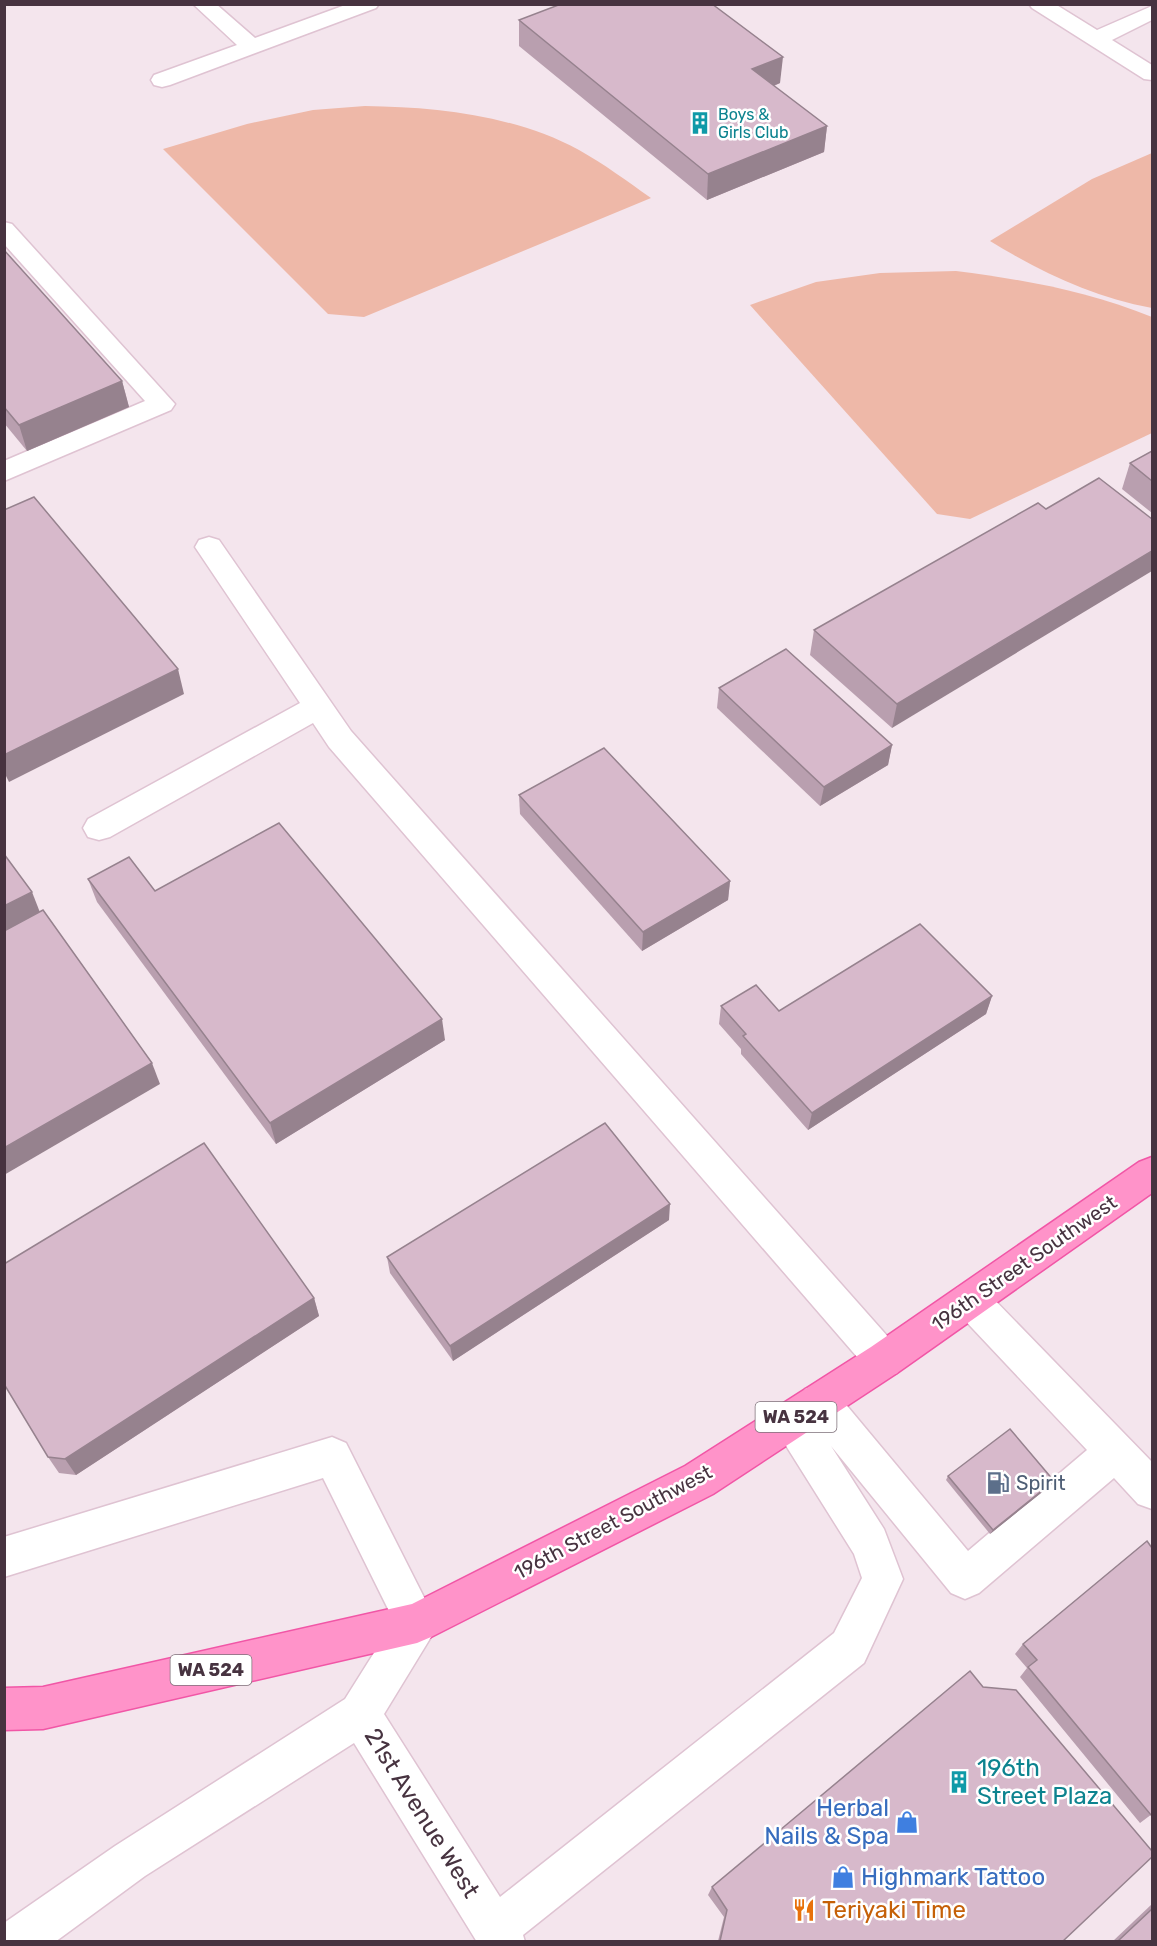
<svg xmlns="http://www.w3.org/2000/svg" width="1157" height="1946" viewBox="0 0 1157 1946" font-family="Rubik,sans-serif">
<style>
.green{fill:#eeb8a8}
.lines{fill:none;stroke-linecap:round;stroke-linejoin:round}
.minor-casing{stroke:#dfc3d2;stroke-width:3}
.major-casing{stroke:#f156a6;stroke-width:3}
.minor{fill:#fff;fill-rule:evenodd}
.major{fill:#ff93c9;fill-rule:evenodd}
.wall{fill:#b99faf}
.shaded-wall{fill:#96828e}
.building{fill:#d7b9cb;stroke:#96828e;stroke-width:1.5}
.labels{text-anchor:middle;dominant-baseline:central;stroke-width:5;stroke-linejoin:round;paint-order:stroke}
.far-culture-label{font-size:16px;fill:#0d838f;stroke:#fff;text-anchor:start}
.shield{fill:#fff;stroke:#7e7079;stroke-width:1.5}
.shield-label{font-size:18px;font-weight:bold;fill:#473340}
.street-label{font-size:20px;fill:#473340;stroke:#fff}
.service-label{font-size:20px;fill:#4e5e75;stroke:#fff;text-anchor:start}
.near-culture-label{font-size:24px;fill:#0d838f;stroke:#fff;text-anchor:start}
.near-shop-label{font-size:24px;fill:#366cbe;stroke:#fff;text-anchor:end}
.near-street-label{font-size:24px;fill:#473340;stroke:#fff}
.near-food-label{font-size:24px;fill:#c56008;stroke:#fff;text-anchor:start}
</style>
<rect width="100%" height="100%" fill="#f4e5ed"/>
<g class="green">
<path d="M365,106C436,107 514,115 579,150C604,164 627,181 651,198L364,317L328,314L163,149L247,124L313,110Z"/>
<path d="M1152,153V308C1093,297 1041,272 990,241L1092,179Z"/>
<path d="M956,271C1026,280 1087,291 1152,317V433L970,519L937,514L750,305L816,282L880,273Z"/>
</g>
<g class="lines">
<g class="minor-casing">
<g id="minor">
<path d="M193,4H216L255,38L348,4H379L376,8L170,85L162,87L154,85L151,80L154,75L237,45Z"/>
<path d="M1029,4H1055L1097,30L1152,6V20L1112,40L1152,65V80L1144,79L1032,8Z"/>
<path d="M4,222L12,224L175,404L171,410L4,481V461L145,401L4,244Z"/>
<path d="M209,537L219,540L351,731L897,1347L903,1360L897,1373L884,1378L871,1373L329,747L313,723L110,837L99,840L88,837L83,828L88,819L300,703L195,547L199,540Z"/>
<path d="M970,1283L983,1288L1152,1462V1509L1138,1504L1114,1478L979,1593L965,1599L951,1593L831,1446L884,1529L903,1579L864,1663L523,1935L525,1942H477L354,1743L145,1876L55,1942H4V1923L115,1846L345,1699L394,1621L323,1478L4,1577V1537L332,1437L346,1443L437,1623L431,1637L384,1714L500,1897L834,1633L862,1578L854,1554L778,1433L773,1420L778,1407L792,1401L801,1405L800,1402L805,1389L819,1384L833,1389L968,1551L1087,1450L957,1312L952,1300L957,1288Z"/>
</g>
</g>
<g class="major-casing">
<path id="major" d="M1152,1157V1193L897,1373L713,1494L431,1637L417,1643L43,1729L4,1730V1688L43,1687L412,1604L685,1466L871,1347L1139,1162Z"/>
</g>
<use href="#minor" class="minor"/>
<use href="#major" class="major"/>
</g>
<g class="wall">
<path d="M519,20L780,83L774,86L827,126L824,152L707,200L519,46Z"/>
<path d="M4,250L122,381L129,407L27,451L4,423Z"/>
<path d="M1152,451V513L1122,489L1130,463Z"/>
<path d="M1046,509L892,728L810,655L814,630Z"/>
<path d="M719,688L892,745L888,765L820,806L717,708Z"/>
<path d="M519,795L730,881L728,900L642,951L520,814Z"/>
<path d="M88,879L155,891L445,1040L276,1144L97,902Z"/>
<path d="M992,996L986,1014L808,1130L741,1054V1049L719,1024L721,1006L779,1011Z"/>
<path d="M669,1220L453,1361L390,1273L387,1257Z"/>
<path d="M314,1298L319,1316L76,1475L59,1473L48,1457Z"/>
<path d="M948,1476L1051,1485L990,1534L946,1480Z"/>
<path d="M1147,1541L1152,1814L1140,1823L1020,1677L1027,1668L1015,1654L1023,1644Z"/>
<path d="M712,1887L1063,1941H718L724,1917L708,1895Z"/>
<path d="M1152,1904V1941H1113Z"/>
</g>
<g class="shaded-wall">
<path d="M783,57L780,83L750,95L752,69Z"/>
<path d="M827,126L824,152L707,200L708,174Z"/>
<path d="M122,381L129,407L27,451L19,425Z"/>
<path d="M1152,551V571L892,728L897,704Z"/>
<path d="M178,669L184,694L9,782L4,772V755Z"/>
<path d="M892,745L888,765L820,806L824,787Z"/>
<path d="M730,881L728,900L642,951L643,932Z"/>
<path d="M32,892L41,915L4,935V906Z"/>
<path d="M992,996L986,1014L808,1130L812,1113Z"/>
<path d="M442,1019L445,1040L276,1144L270,1123Z"/>
<path d="M152,1063L160,1084L4,1175V1148Z"/>
<path d="M670,1204L669,1220L453,1361L450,1346Z"/>
<path d="M314,1298L319,1316L76,1475L65,1459Z"/>
<path d="M1054,1481L1051,1485L990,1534L993,1530Z"/>
</g>
<g class="building">
<path d="M561,4H712L783,57L752,69L827,126L708,174L519,20Z"/>
<path d="M4,250L122,381L19,425L4,407Z"/>
<path d="M1152,451V481L1130,463Z"/>
<path d="M1099,478L1152,519V551L897,704L814,630L1038,503L1046,509Z"/>
<path d="M34,497L178,669L4,755V510Z"/>
<path d="M786,649L892,745L824,787L719,688Z"/>
<path d="M604,748L730,881L643,932L519,795Z"/>
<path d="M279,823L442,1019L270,1123L88,879L129,857L155,891Z"/>
<path d="M4,854L32,892L4,906Z"/>
<path d="M43,910L152,1063L4,1148V931Z"/>
<path d="M920,924L992,996L812,1113L743,1036L746,1034L721,1006L756,985L779,1011Z"/>
<path d="M605,1123L670,1204L450,1346L387,1257Z"/>
<path d="M204,1143L314,1298L65,1459L48,1457L4,1384V1264Z"/>
<path d="M1010,1429L1054,1481L993,1530L948,1476Z"/>
<path d="M1147,1541L1152,1548V1814L1151,1815L1028,1667L1037,1660L1023,1644Z"/>
<path d="M970,1671L983,1687L1016,1690L1152,1851V1857L1063,1941H720L727,1910L712,1887Z"/>
<path d="M1152,1909V1941H1118Z"/>
</g>
<defs>
<g id="building-bare" transform="scale(1.8)"><path d="M-4-6H4V6H1V3H-1V6H-4ZM-2.5-4.3h1.7v1.8h-1.7ZM.8-4.3h1.7v1.8H.8ZM-2.5-1h1.7V.8h-1.7ZM.8-1h1.7V.8H.8Z" fill="#0f9aa8" stroke="#fff" stroke-width="2.5" paint-order="stroke"/></g>
<g id="fuel-bare" transform="scale(1.8)"><path d="M-5.5-6h7V0h2V4h1.3V-2.5L3-4.5l.8-.8L6-3V5H2.5V1h-1V6h-7ZM-4.2-4.7v3.2H.2V-4.7Z" fill="#5c6f8a" stroke="#fff" stroke-width="2.5" paint-order="stroke"/></g>
<g id="shop-bare" transform="scale(1.8)"><path d="M-5-2.5h2.3a2.7 3.5 0 0 1 5.4 0H5L5.5 6h-11ZM-1.5-2.5h3a1.5 2.3 0 0 0-3 0Z" fill="#3f7fe0" stroke="#fff" stroke-width="2.5" paint-order="stroke"/></g>
<g id="restaurant-bare" transform="scale(1.8)"><path d="M-5-6h1v4h1v-4h1v4h1v-4h1v5L-1.5 .5V6h-2V.5L-5-1ZM5-6V6H3V1.5H1.5Q1.5-4 5-6Z" fill="#e8710a" stroke="#fff" stroke-width="2.5" paint-order="stroke"/></g>
</defs>
<g fill-rule="evenodd">
<use href="#building-bare" x="700" y="123"/>
<use href="#fuel-bare" x="998" y="1483"/>
<use href="#building-bare" x="959" y="1782"/>
<use href="#shop-bare" x="907" y="1822"/>
<use href="#shop-bare" x="843" y="1877"/>
<use href="#restaurant-bare" x="804" y="1910"/>
</g>
<g class="labels">
<g class="far-culture-label">
<text x="718" y="114">Boys &amp;<tspan x="718" dy="18">Girls Club</tspan></text>
</g>
<g class="shield">
<rect x="755.5" y="1402" width="81" height="30" rx="4.5"/>
<rect x="170.5" y="1655" width="81" height="30" rx="4.5"/>
</g>
<g class="shield-label">
<text x="796" y="1417">WA 524</text>
<text x="211" y="1670">WA 524</text>
</g>
<g class="street-label">
<text transform="translate(1024 1263) rotate(-35)">196th Street Southwest</text>
<text transform="translate(613 1522) rotate(-28)">196th Street Southwest</text>
</g>
<g class="service-label">
<text x="1016" y="1483">Spirit</text>
</g>
<g class="near-culture-label">
<text x="977" y="1768">196th<tspan x="977" dy="28">Street Plaza</tspan></text>
</g>
<g class="near-shop-label">
<text x="889" y="1808">Herbal<tspan x="889" dy="28">Nails &amp; Spa</tspan></text>
<text x="861" y="1877" text-anchor="start">Highmark Tattoo</text>
</g>
<g class="near-street-label">
<text transform="translate(422 1813) rotate(58)">21st Avenue West</text>
</g>
<g class="near-food-label">
<text x="822" y="1910">Teriyaki Time</text>
</g>
</g>
<rect width="1157" height="1946" fill="none" stroke="#473340" stroke-width="12"/>
</svg>
